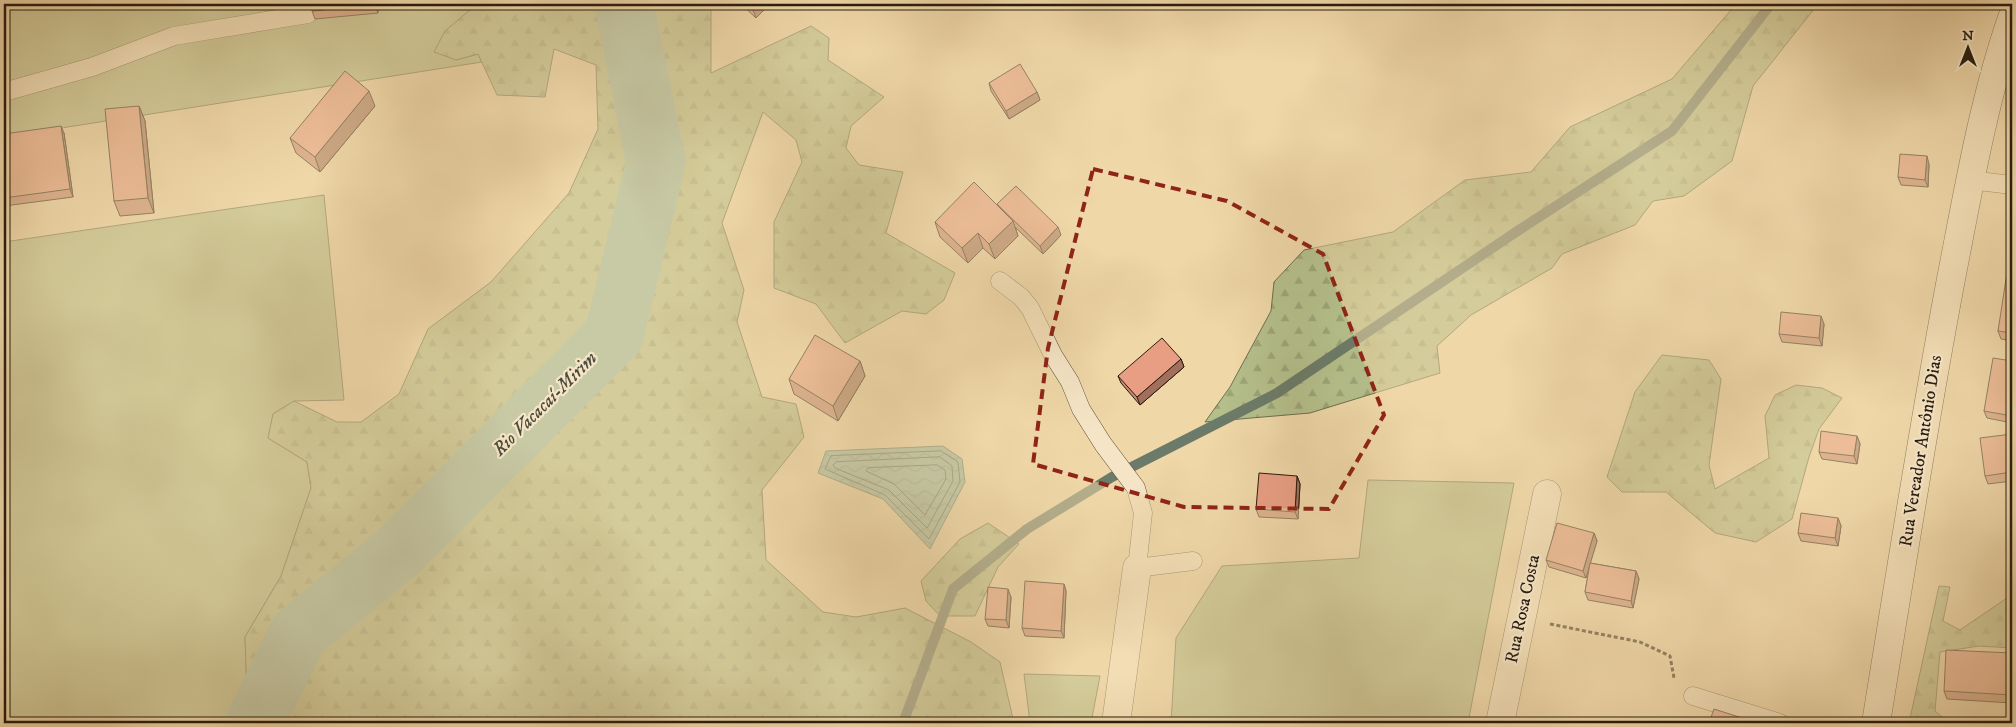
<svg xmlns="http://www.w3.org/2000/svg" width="2016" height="727" viewBox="0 0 2016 727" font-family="'IM FELL DW Pica',serif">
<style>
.grass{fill:#b4bf8b;stroke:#6e6e4d}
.forest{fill:url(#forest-firs);stroke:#6e6e4d}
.water{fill:url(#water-waves);stroke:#6c7b69}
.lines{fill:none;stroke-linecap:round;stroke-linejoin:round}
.shore{stroke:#616b5a;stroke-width:1}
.stream{stroke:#6c7b69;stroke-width:10}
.river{stroke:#9abaa5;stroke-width:59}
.lane-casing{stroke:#5a4b35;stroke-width:19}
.street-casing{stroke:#5a4b35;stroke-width:29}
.secondary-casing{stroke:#281c0f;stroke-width:29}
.path{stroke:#281c0f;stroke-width:3;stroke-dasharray:4 2.5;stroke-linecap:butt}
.lane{stroke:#f5e5c6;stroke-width:18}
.street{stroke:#f5e5c6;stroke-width:28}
.secondary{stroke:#f5e5c6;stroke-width:28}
.wall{fill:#c88871;stroke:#281c0f}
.shaded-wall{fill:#a26f5c;stroke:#281c0f}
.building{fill:#e89e83;stroke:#281c0f}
.marked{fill:none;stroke:#8f2418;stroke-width:4;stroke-dasharray:10 6;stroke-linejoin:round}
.labels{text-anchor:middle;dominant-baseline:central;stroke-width:4.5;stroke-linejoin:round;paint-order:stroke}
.street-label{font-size:18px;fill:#281c0f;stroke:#f5e5c6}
.water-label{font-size:19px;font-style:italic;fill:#4a4b3c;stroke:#f5e5c6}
</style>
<defs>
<pattern id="forest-firs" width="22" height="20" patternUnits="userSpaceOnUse" patternTransform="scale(1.25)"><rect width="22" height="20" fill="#b4bf8b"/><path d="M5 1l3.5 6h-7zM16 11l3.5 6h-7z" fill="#9ba477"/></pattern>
<pattern id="water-waves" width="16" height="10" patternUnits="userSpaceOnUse" patternTransform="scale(1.25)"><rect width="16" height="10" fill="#9abaa5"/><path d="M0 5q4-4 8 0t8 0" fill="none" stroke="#859f8d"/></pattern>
</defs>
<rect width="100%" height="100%" fill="#efd7a8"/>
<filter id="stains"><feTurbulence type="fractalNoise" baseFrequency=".004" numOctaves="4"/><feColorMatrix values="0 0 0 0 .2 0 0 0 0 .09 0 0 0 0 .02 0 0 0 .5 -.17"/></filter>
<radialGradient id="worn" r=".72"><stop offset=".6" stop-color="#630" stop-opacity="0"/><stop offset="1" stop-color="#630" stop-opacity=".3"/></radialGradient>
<g class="grass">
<path d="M4,4H477L446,31L456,60L478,54L482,62L4,137Z"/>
<path d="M324,195L344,400L294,401L273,414L268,438L307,462L311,488L281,576L245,637L248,723H4V242Z"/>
<path d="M1368,480L1514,483L1468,723H1171L1176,638L1222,566L1359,558Z"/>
<path d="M1024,674L1100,676L1091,723H1030Z"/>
</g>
<g class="forest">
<path d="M477,4H711V73L811,26L829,38L828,60L884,97L851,126L846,148L859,165L903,172L886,233L955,273L944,300L926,314L902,311L845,343L816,304L774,288V222L802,162L796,140L763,112L722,223L744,290L737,322L762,397L796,404L804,437L762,490L766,560L823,612L856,617L905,608L971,642L1000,662L1013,719L1010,723H248L245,637L281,576L311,488L307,462L268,438L273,414L294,401L337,422H361L399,394L428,329L491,282L569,193L598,129L596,65L554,49L545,97L497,95L478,54L456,60L434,52L445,31Z"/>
<path d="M1736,4H1818L1753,86L1732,161L1684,196L1653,201L1635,225L1562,254L1552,268L1471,315L1437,346L1440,373L1310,413L1205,422L1230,387L1271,311L1274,282L1304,250L1393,232L1465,180L1531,172L1570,127L1672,79Z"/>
<path d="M1662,355L1709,360L1721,379L1709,465L1715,489L1769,458L1765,416L1775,395L1796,385L1822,388L1842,398L1819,429L1809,457L1792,519L1756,542L1715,533L1666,492H1622L1607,477L1635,392Z"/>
<path d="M988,523L1019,544L998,567L975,616H940L926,601L921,581L960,539Z"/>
<path d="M2012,583V648L1979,646L1940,652L1935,711L1949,723H1909L1939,586L1950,587L1943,621L1960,630L2007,598Z"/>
</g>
<path class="water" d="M943,446L962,459L965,482L930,549L883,499L818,473L826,451Z"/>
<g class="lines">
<g class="shore">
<path d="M941,451L958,462L960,482L929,539L885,495L825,469L831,456Z"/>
<path d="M940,457L952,466L953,481L927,528L889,490L835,468L833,465L836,462Z"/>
<path d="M937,465L945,470L946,479L925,515L894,484L866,471L868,468Z"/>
</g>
<path class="stream" d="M903,723L953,589L1027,529L1112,477L1277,393L1519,230L1672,131L1771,4"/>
<path class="river" d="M255,723L298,634L398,552L614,335L656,162L624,4"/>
<g class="lane-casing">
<g id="lane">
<path d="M4,92L92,67L174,36L308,14"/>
<path d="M1970,180L2012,185"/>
<path d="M1000,281L1021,297L1030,308L1053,355L1070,382L1081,409L1103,444L1136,488L1143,513L1137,568L1193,561"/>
<path d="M1693,696L1780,723"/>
</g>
</g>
<g class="street-casing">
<g id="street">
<path d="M1116,723L1137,568"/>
<path d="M1500,723L1547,494"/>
</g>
</g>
<g class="secondary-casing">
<path id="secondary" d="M1876,723C1900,575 1923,427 1951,279C1968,192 1983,102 2012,18"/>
</g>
<path class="path" d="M1550,624L1640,642L1670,656L1674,678"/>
<use href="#lane" class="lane"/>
<use href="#street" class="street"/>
<use href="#secondary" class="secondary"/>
</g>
<g class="wall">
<path d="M377,4L378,13L315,19L312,11Z"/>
<path d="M741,4H770L756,18Z"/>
<path d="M989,83L1037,92L1040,100L1009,119L991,91Z"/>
<path d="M139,106L145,121L154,213L120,216L114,201Z"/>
<path d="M375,106L320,172L296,153L290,138Z"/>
<path d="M64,133L73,197L4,206V134Z"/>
<path d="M1929,164L1928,187L1901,185L1898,177Z"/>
<path d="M998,205L1061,235L1043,254L1015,227L1018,236L995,259L983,248L968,263L940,237L935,222Z"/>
<path d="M2012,267V341L2001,339L1998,331Z"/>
<path d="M1824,324L1822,346L1782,342L1779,334Z"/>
<path d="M1181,359L1184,367L1140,405L1121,383L1118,376Z"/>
<path d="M860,361L865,376L838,421L794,394L789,379Z"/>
<path d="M2012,361V423L1987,418L1984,411Z"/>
<path d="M2012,434V481L1988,484L1985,476Z"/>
<path d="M1857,436L1860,444L1857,464L1822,459L1819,452Z"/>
<path d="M1297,476L1300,484L1298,519L1259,517L1256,509Z"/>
<path d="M1838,518L1841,526L1838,546L1801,541L1798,533Z"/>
<path d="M1594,533L1597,541L1590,563L1636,571L1639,579L1633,608L1588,600L1585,592L1590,565L1586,578L1549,567L1546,560Z"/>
<path d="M1064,584L1066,591L1064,638L1025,636L1022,628Z"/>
<path d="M1011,597L1009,628L988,626L985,619Z"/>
<path d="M2012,653V703L1947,699L1944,691Z"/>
</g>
<g class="shaded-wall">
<path d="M375,4H377L378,13Z"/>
<path d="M751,4H770L756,18Z"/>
<path d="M369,91L375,106L320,172L315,157Z"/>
<path d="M1037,92L1040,100L1009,119L1006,111Z"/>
<path d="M139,106L145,121L154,213L148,198Z"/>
<path d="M61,126L64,133L73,197L70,189Z"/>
<path d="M1927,156L1929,164L1928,187L1925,180Z"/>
<path d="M1013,221L1018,236L995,259L989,244Z"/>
<path d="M1058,227L1061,235L1043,254L1040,246Z"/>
<path d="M978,233L983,248L968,263L962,248Z"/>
<path d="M1821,316L1824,324L1822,346L1819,338Z"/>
<path d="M1181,359L1184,367L1140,405L1137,397Z"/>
<path d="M860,361L865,376L838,421L833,406Z"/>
<path d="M1857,436L1860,444L1857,464L1854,456Z"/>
<path d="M1297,476L1300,484L1298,519L1295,512Z"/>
<path d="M1838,518L1841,526L1838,546L1835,538Z"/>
<path d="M1594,533L1597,541L1586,578L1583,571Z"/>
<path d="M1636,571L1639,579L1633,608L1631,601Z"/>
<path d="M1064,584L1066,591L1064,638L1061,631Z"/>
<path d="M1008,589L1011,597L1009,628L1006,620Z"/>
</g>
<g class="building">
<path d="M312,4H375V5L312,11Z"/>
<path d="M1020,64L1037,92L1006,111L989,83Z"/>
<path d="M345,71L369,91L315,157L290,138Z"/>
<path d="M139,106L148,198L114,201L105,109Z"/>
<path d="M61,126L70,189L4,198V134Z"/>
<path d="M1900,154L1927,156L1925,180L1898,177Z"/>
<path d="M974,182L1013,221L989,244L978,233L962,248L935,222Z"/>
<path d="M1016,186L1058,227L1040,246L997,204Z"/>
<path d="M2008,266L2012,267V333L1998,331Z"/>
<path d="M1781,312L1821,316L1819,338L1779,334Z"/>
<path d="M815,335L860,361L833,406L789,379Z"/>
<path d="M1162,338L1181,359L1137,397L1118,376Z"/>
<path d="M1993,358L2012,361V416L1984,411Z"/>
<path d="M1821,431L1857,436L1854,456L1819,452Z"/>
<path d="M2012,434V472L1985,476L1980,438Z"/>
<path d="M1259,473L1297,476L1295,512L1256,509Z"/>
<path d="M1801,513L1838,518L1835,538L1798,533Z"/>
<path d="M1557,523L1594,533L1583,571L1546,560Z"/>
<path d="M1590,563L1636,571L1631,601L1585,592Z"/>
<path d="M1025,581L1064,584L1061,631L1022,628Z"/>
<path d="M988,587L1008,589L1006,620L985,619Z"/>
<path d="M1946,650L2012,653V695L1944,691Z"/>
<path d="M1714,709L1758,723H1709Z"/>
</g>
<path d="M0 0H2016V727H0ZM1093,169L1227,201L1323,254L1384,415L1329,509L1184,507L1033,464L1048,348Z" fill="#efd7a8" fill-opacity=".55" fill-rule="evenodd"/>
<path class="marked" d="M1093,169L1227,201L1323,254L1384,415L1329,509L1184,507L1033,464L1048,348Z"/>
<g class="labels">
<g class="street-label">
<text transform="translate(1921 451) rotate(-81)">Rua Vereador Antônio Dias</text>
<text transform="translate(1523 609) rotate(-78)">Rua Rosa Costa</text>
</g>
<g class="water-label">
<text transform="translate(545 404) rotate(-45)">Rio Vacacaí-Mirim</text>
</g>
</g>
<rect width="2016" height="727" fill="none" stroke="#efd7a8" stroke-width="20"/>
<rect x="5" y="5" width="2006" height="717" fill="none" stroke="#281c0f" stroke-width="2.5"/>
<rect x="10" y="10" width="1996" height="707" fill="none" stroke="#281c0f"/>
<g transform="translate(1968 48)" stroke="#f5e5c6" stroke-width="4" paint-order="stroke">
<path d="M0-4L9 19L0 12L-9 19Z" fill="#281c0f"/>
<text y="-8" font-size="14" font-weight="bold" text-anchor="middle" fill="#281c0f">N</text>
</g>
<rect width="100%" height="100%" filter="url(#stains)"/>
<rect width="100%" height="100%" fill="url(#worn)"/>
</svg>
